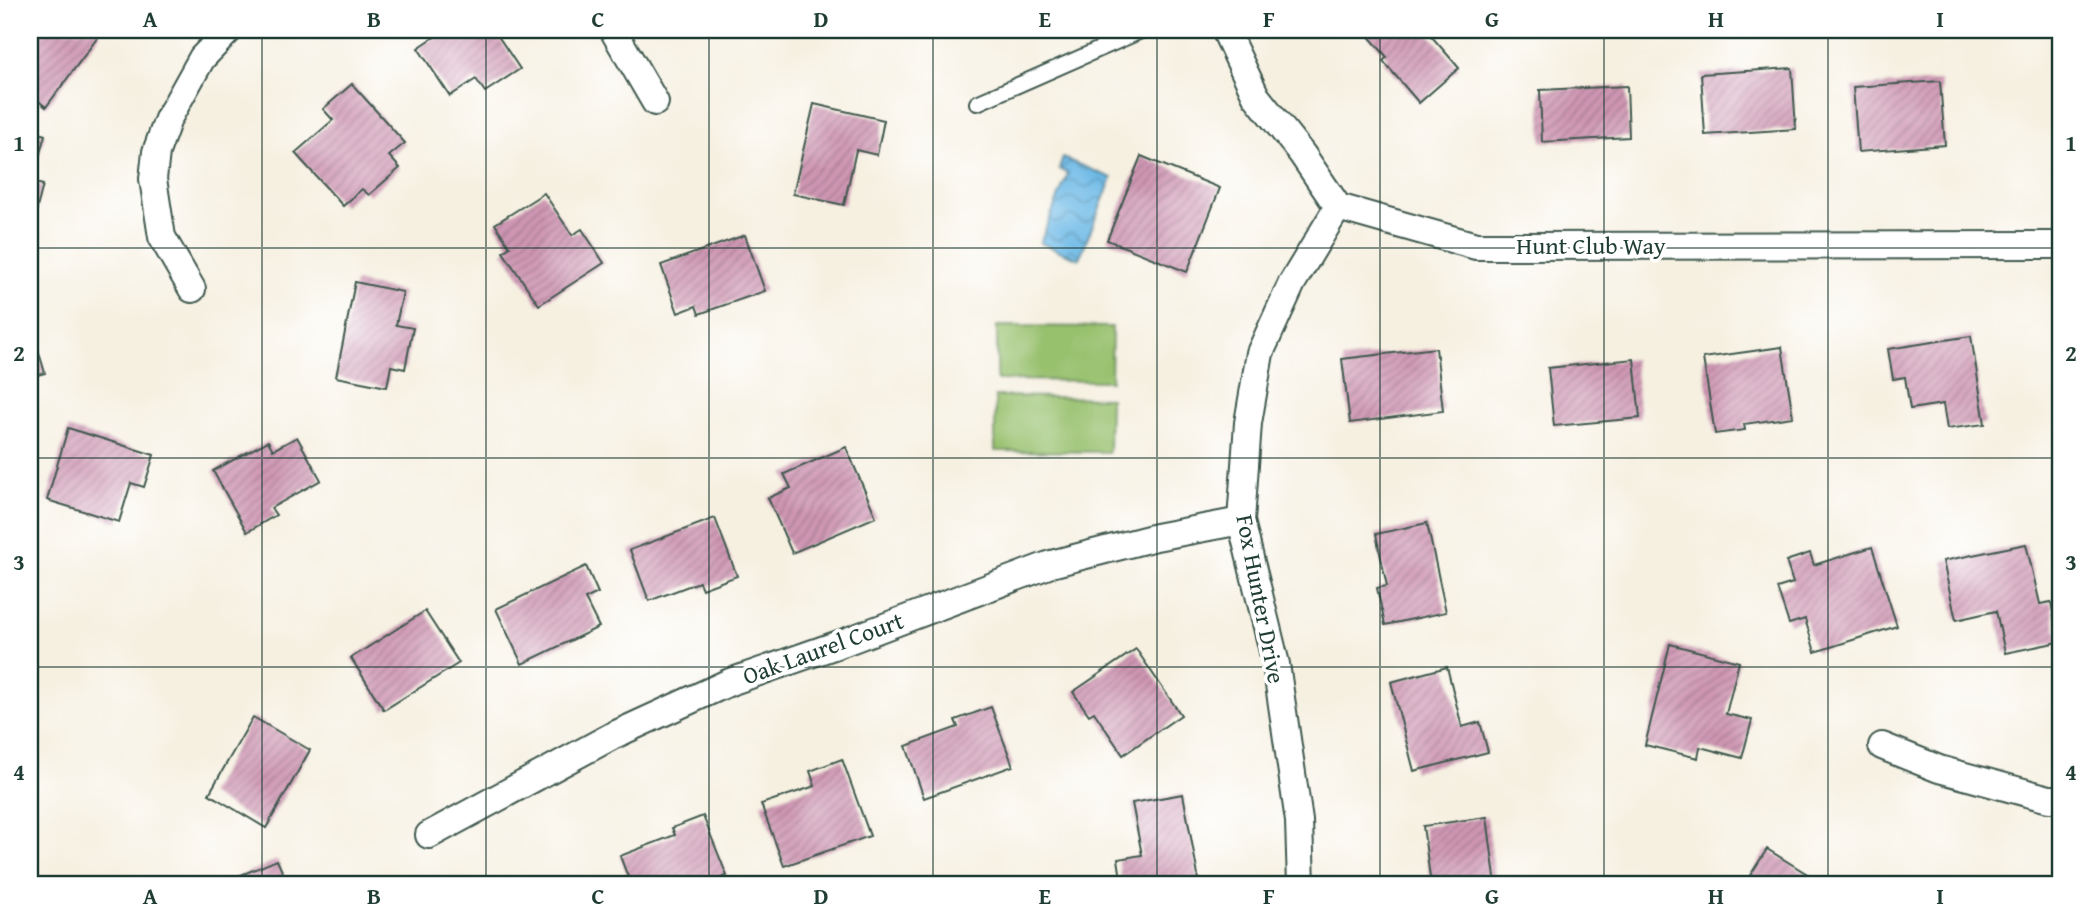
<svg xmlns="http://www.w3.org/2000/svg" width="2090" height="915" viewBox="0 0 2090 915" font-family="'Gentium Book Plus',serif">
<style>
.green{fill:#98c16e;stroke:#5c7f51;stroke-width:2}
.water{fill:url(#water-waves);stroke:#467b8d;stroke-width:2}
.building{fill:url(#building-hatch)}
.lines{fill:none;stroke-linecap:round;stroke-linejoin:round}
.lane-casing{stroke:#3f584e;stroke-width:18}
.street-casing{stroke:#3f584e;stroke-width:30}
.lane{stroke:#fff;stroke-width:14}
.street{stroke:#fff;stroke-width:26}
.grid{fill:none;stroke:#1f3d34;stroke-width:2;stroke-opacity:0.55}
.labels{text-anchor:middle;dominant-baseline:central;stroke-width:7;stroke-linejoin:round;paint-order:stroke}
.street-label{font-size:24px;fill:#1f3d34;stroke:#fff}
.neatline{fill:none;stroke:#1f3d34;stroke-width:2.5}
.grid-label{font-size:23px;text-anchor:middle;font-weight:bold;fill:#1f3d34}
</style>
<defs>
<pattern id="water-waves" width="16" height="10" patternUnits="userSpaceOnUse" patternTransform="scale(1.75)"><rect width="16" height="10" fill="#6db9e6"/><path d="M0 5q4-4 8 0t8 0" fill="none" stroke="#5998bb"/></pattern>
<pattern id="building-hatch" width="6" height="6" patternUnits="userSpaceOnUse" patternTransform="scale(1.75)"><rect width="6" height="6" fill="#cf96b3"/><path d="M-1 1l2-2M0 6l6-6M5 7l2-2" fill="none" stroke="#a77c92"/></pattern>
</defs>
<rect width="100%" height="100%" fill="#fff"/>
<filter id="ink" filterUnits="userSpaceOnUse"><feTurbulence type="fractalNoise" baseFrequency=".0143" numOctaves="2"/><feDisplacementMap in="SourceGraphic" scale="14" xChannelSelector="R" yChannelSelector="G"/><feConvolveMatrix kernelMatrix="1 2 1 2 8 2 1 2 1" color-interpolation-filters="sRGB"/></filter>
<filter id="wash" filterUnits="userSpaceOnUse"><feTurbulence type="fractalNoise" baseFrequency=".00686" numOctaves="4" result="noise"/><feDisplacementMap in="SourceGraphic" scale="28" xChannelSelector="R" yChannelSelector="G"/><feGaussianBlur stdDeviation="1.57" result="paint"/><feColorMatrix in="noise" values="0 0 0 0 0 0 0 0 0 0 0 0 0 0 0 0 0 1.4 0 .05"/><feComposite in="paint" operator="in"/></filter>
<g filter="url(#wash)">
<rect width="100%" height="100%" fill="#f6f0e1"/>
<g class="green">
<path d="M997,326L1112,327L1111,381L997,380Z"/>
<path d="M995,396L1110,398L1109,452L995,451Z"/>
</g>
<path class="water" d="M1063,158L1112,178L1079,259L1040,243L1068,173L1059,169Z"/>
<g id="blocks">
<g class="building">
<path d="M30,30H97L101,33L46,107L30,94Z"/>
<path d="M445,30H494L520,69L485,92L476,79L450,96L418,48Z"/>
<path d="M1368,30H1426L1459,68L1419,103L1383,61L1387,57L1365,32Z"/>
<path d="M1792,68L1796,129L1705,135L1701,74Z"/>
<path d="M1940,81L1945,145L1858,152L1853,87Z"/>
<path d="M352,84L405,143L389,156L400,168L369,195L362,189L343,206L295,153L333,120L323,109Z"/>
<path d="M1627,86L1629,137L1542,142L1540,90Z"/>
<path d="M814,104L884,120L877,155L856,150L844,205L793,194Z"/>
<path d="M30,130L45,135L32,182L43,185L33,223L30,222Z"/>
<path d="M1141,156L1220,188L1187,272L1107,240Z"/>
<path d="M544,193L572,235L582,229L604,263L539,305L503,252L510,247L495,224Z"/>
<path d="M745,235L765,291L699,314L696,306L678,313L661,265Z"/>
<path d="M355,282L403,292L396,325L413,328L405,369L391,366L387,387L336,377Z"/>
<path d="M1971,336L1985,424L1947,429L1943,404L1910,409L1905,377L1893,379L1888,349Z"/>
<path d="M35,339L45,373L30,377V340Z"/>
<path d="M1782,347L1793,417L1744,424L1745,430L1715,434L1703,358Z"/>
<path d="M1436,348L1443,411L1350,423L1342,359Z"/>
<path d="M1634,359L1640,418L1554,426L1548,368Z"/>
<path d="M68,428L154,455L144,487L131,483L119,522L47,500Z"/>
<path d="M297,437L321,480L271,508L276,515L247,532L213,471L268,441L273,450Z"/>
<path d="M846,447L876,517L792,553L768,498L791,488L784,474Z"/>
<path d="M715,518L737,576L702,589L699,582L649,601L630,550Z"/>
<path d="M1427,523L1446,612L1385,625L1377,588L1387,586L1376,534Z"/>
<path d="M2026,544L2040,604L2051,602L2059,642L2005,653L1996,611L1956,620L1943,561Z"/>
<path d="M1872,547L1897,626L1815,652L1805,619L1789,624L1777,588L1793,583L1786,561L1810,553L1814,565Z"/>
<path d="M586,566L598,593L585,599L599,627L522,664L496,609Z"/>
<path d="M425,611L459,663L384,710L351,658Z"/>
<path d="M1670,644L1739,662L1726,714L1752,720L1742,758L1700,747L1698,758L1645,745Z"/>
<path d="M1136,649L1181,715L1123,755L1094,712L1089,715L1073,692Z"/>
<path d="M1447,667L1462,727L1480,722L1488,752L1414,771L1391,682Z"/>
<path d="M991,707L1013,766L924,798L906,746L958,727L955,720Z"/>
<path d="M253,717L310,750L266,828L209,794Z"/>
<path d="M842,759L870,836L784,866L761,804L815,786L810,771Z"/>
<path d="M1183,794L1199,881L1178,885H1122L1118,859L1142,855L1132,803Z"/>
<path d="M703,816L727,876L703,885H631L620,856L675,835L672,828Z"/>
<path d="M1487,817L1496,885H1431L1423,826Z"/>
<path d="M1767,849L1825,885H1744Z"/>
<path d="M277,860L288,885H223L222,883Z"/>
</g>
</g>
</g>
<g filter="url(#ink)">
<use href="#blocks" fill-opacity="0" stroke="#3f584e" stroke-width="2"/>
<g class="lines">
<g class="lane-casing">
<path id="lane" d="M977,103L1143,30"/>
</g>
<g class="street-casing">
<g id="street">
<path d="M613,30L655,102"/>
<path d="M1225,30L1256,96L1302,154L1338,207L1476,246L2060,245"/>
<path d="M192,289L162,237L153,179L156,152L168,119L202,58L229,30"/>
<path d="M1882,746L1939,769L2049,799H2060"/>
<path d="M429,835L612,736L730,682L842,643L1051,564L1156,537L1241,521"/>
<path d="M1301,885L1299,821L1276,664L1241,521L1248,423L1260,353L1292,283L1338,207"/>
</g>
</g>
<use href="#lane" class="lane"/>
<use href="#street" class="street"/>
</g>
</g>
<path class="grid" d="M262,30V885M486,30V885M709,30V885M933,30V885M1157,30V885M1380,30V885M1604,30V885M1828,30V885M30,248H2060M30,458H2060M30,667H2060"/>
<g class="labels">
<g class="street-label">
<text x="1591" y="245">Hunt Club Way</text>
<text transform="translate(1261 599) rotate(79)">Fox Hunter Drive</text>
<text transform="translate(823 648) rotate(-20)">Oak Laurel Court</text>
</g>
</g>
<rect width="2090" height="915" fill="none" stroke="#fff" stroke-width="77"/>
<rect x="38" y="38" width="2014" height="838" class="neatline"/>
<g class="grid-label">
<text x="150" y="27">A</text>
<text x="374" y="27">B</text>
<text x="598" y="27">C</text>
<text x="821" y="27">D</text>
<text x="1045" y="27">E</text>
<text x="1269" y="27">F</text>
<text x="1492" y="27">G</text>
<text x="1716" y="27">H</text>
<text x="1940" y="27">I</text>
<text x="19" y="151">1</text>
<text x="2071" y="151">1</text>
<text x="19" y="361">2</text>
<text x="2071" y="361">2</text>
<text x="19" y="570">3</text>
<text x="2071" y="570">3</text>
<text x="19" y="780">4</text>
<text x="2071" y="780">4</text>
<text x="150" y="904">A</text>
<text x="374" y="904">B</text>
<text x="598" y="904">C</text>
<text x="821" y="904">D</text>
<text x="1045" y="904">E</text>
<text x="1269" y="904">F</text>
<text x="1492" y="904">G</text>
<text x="1716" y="904">H</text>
<text x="1940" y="904">I</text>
</g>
</svg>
